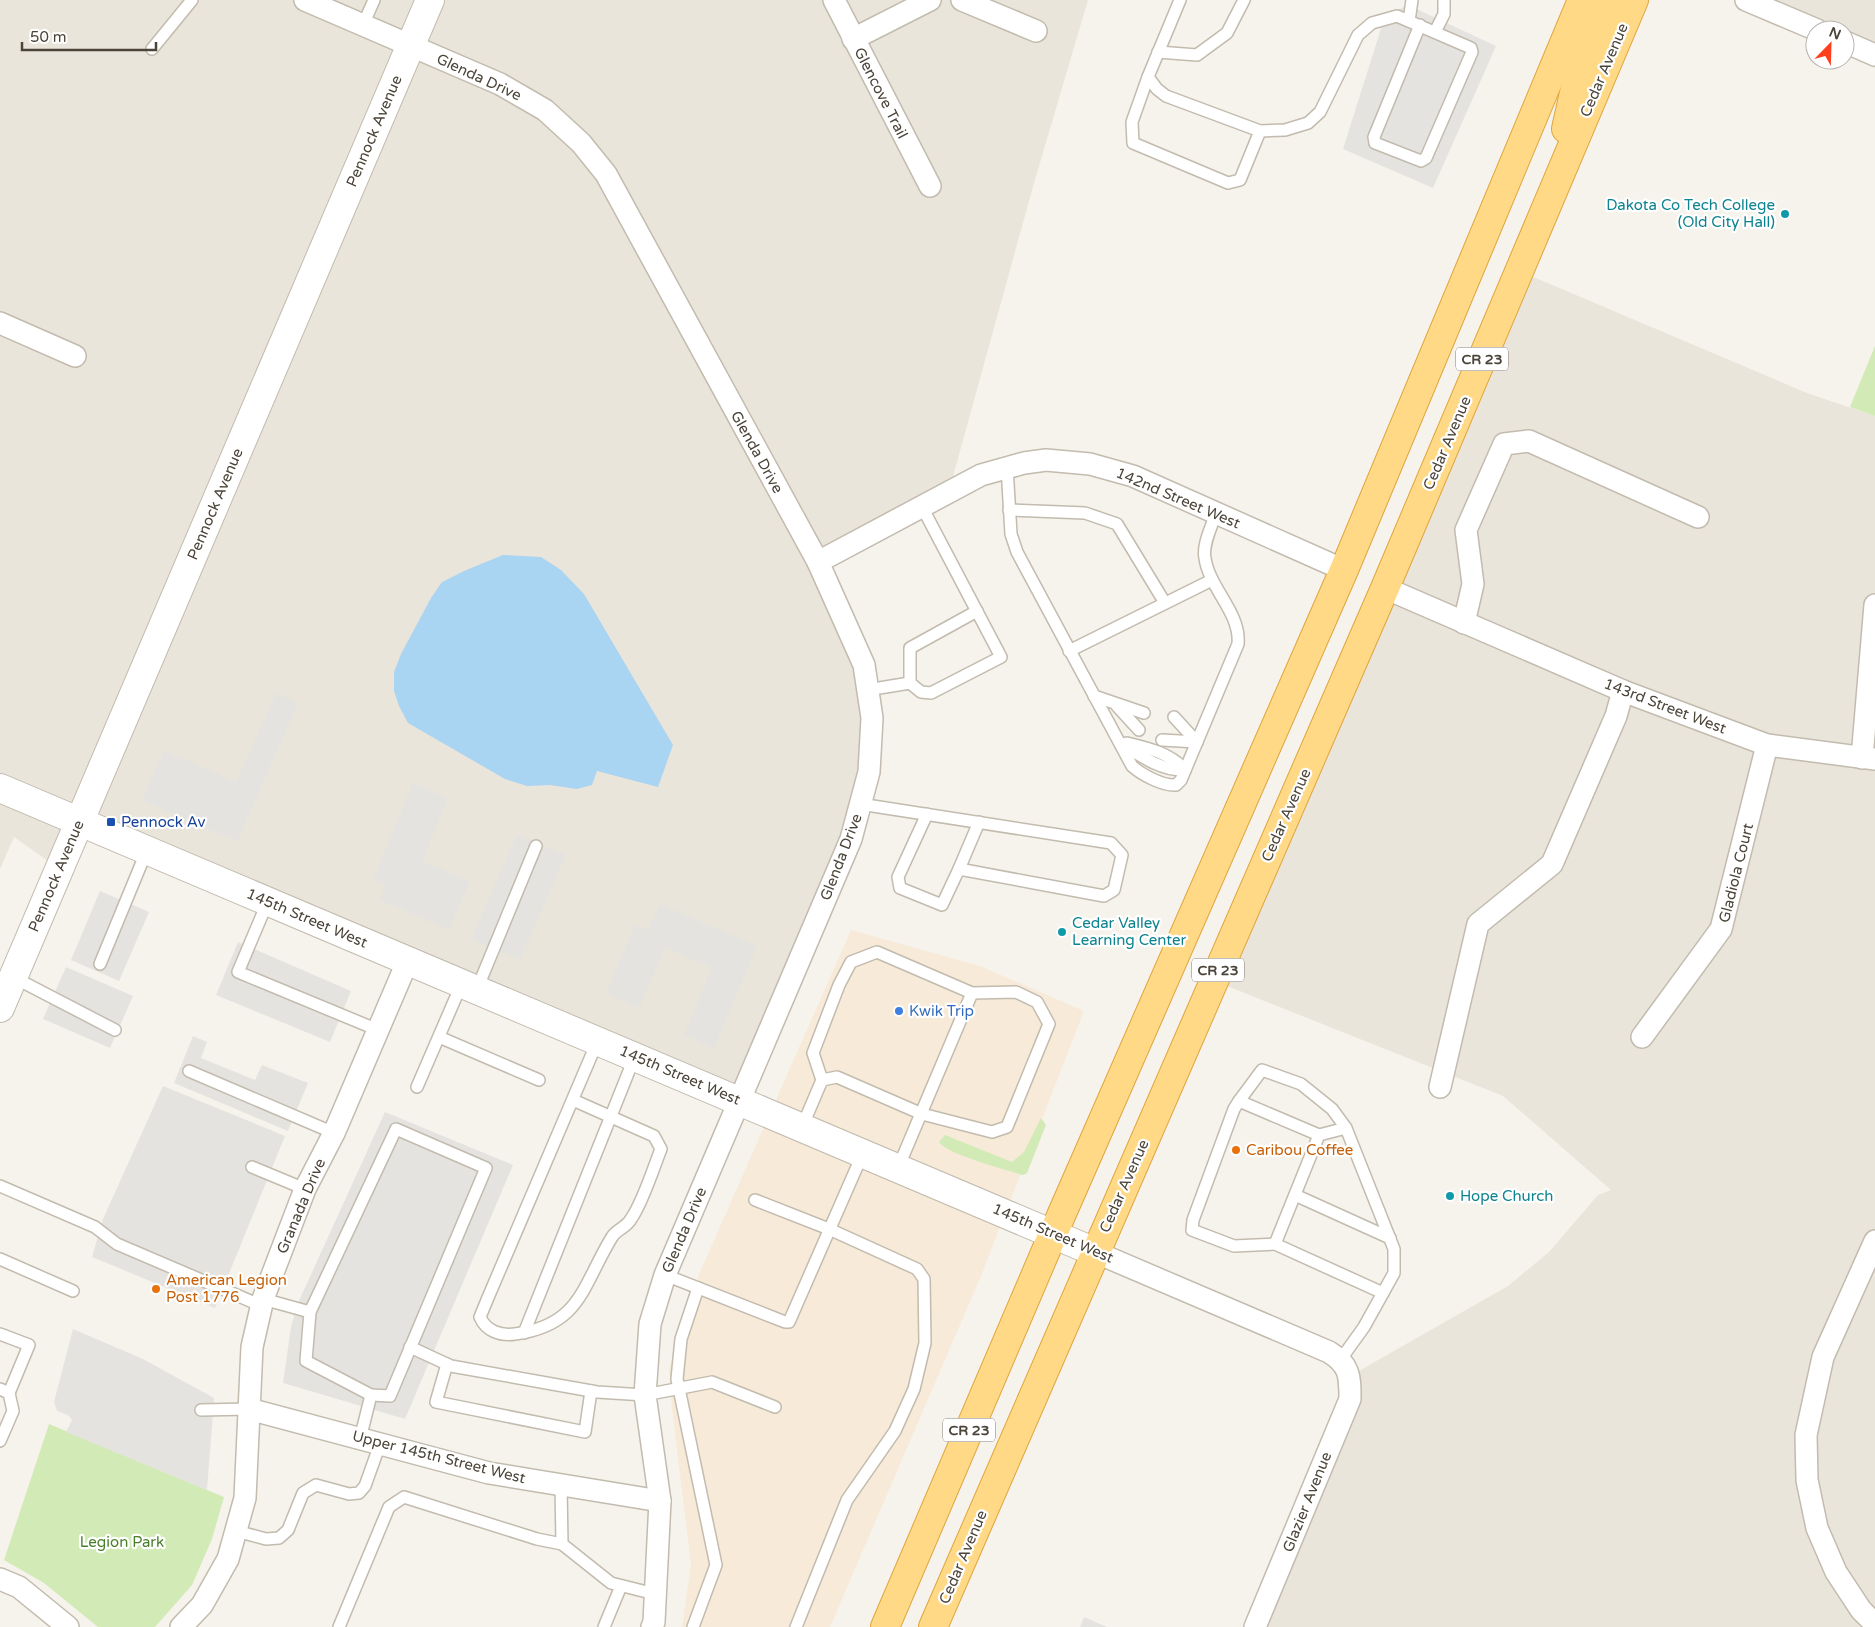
<svg xmlns="http://www.w3.org/2000/svg" width="1875" height="1627" viewBox="0 0 1875 1627" font-family="'Varela Round',sans-serif">
<style>
.residential{fill:#eae5da}
.commercial{fill:#f7ead8}
.green{fill:#d2eab5}
.parking{fill:#e5e3e0}
.water{fill:#a9d4f2}
.lines{fill:none;stroke-linecap:round;stroke-linejoin:round}
.service-casing{stroke:#c2bbae;stroke-width:14}
.minor-casing{stroke:#c2bbae;stroke-width:24}
.tertiary-casing{stroke:#c2bbae;stroke-width:30}
.trunk-casing{stroke:#e0a43c;stroke-width:30}
.service{stroke:#fff;stroke-width:11}
.minor{stroke:#fff;stroke-width:21}
.tertiary{stroke:#fff;stroke-width:28}
.trunk{stroke:#ffd985;stroke-width:28}
.culture-dot{fill:#0f9aa8;stroke:#fff;stroke-width:2}
.transit-dot{fill:#1a4fb4;stroke:#fff;stroke-width:2}
.shop-dot{fill:#3f7fe0;stroke:#fff;stroke-width:2}
.food-dot{fill:#e8710a;stroke:#fff;stroke-width:2}
.labels{text-anchor:middle;dominant-baseline:central;stroke-width:4.5;stroke-linejoin:round;paint-order:stroke}
.shield{fill:#fff;stroke:#817c74;stroke-width:1}
.shield-label{font-size:14px;font-weight:bold;fill:#4b4439}
.street-label{font-size:15px;fill:#4b4439;stroke:#fff}
.culture-label{font-size:15px;fill:#0d838f;stroke:#fff;text-anchor:start}
.transit-label{font-size:15px;fill:#164399;stroke:#fff;text-anchor:start}
.shop-label{font-size:15px;fill:#366cbe;stroke:#fff;text-anchor:start}
.food-label{font-size:15px;fill:#c56008;stroke:#fff;text-anchor:start}
.park-label{font-size:15px;fill:#4a7f2a;stroke:#fff}
</style>
<rect width="100%" height="100%" fill="#f6f3ec"/>
<g class="residential">
<path d="M0,0H1088L1034,183L949,491L818,562L864,665L869,772L739,1100L80,822L69,876L14,837L0,869Z"/>
<path d="M1746,0H1875V68L1861,62L1866,51L1845,42V30H1817Z"/>
<path d="M1519,271L1807,393L1875,416V1627H1255L1350,1376L1508,1286L1549,1252L1598,1195L1611,1190L1503,1096L1217,982Z"/>
</g>
<path class="commercial" d="M851,930L980,966L1084,1011L981,1276L830,1627H682L691,1564L672,1409L669,1369L700,1272Z"/>
<g class="green">
<path d="M1875,346V416L1850,407Z"/>
<path d="M1041,1118L1046,1125L1027,1173L1023,1175C1007,1170 946,1154 939,1142L945,1135L1012,1162L1024,1152Z"/>
<path d="M49,1424L224,1497L212,1539L192,1585L155,1627H98L44,1583L4,1560Z"/>
</g>
<g class="parking">
<path d="M1408,5L1496,46L1433,188L1343,149L1385,16Z"/>
<path d="M276,693L298,703L237,842L142,800L164,750L236,782Z"/>
<path d="M413,783L448,798L422,861L470,881L449,930L379,900L385,885L373,880Z"/>
<path d="M517,834L566,855L520,960L471,939Z"/>
<path d="M100,891L149,912L119,981L71,960Z"/>
<path d="M660,904L757,946L714,1048L684,1035L712,968L665,948L639,1008L606,994L635,925L648,930Z"/>
<path d="M238,942L351,991L330,1042L216,995Z"/>
<path d="M66,967L133,996L110,1048L43,1019Z"/>
<path d="M193,1036L207,1042L201,1058L255,1080L262,1065L308,1083L288,1131L174,1083Z"/>
<path d="M163,1086L285,1136L215,1308L92,1257L103,1219Z"/>
<path d="M385,1112L513,1165L405,1419L283,1383L291,1327L298,1303Z"/>
<path d="M73,1329L143,1359L214,1398L207,1490L66,1432L72,1420L68,1415L57,1411L54,1402Z"/>
<path d="M1084,1617L1107,1627H1080Z"/>
</g>
<path class="water" d="M503,555L541,557L561,570L584,594L673,745L658,787L597,771L592,785L577,789L550,785L527,786L505,779L408,723L399,706L394,691V672L401,654L431,598L442,582L464,571Z"/>
<g class="lines">
<g class="service-casing">
<g id="service">
<path d="M1180,0L1148,77L1157,89L1166,96L1260,131L1285,130L1308,123L1320,112L1358,35L1372,23L1397,16L1471,48L1472,52L1426,158L1421,161L1375,143L1374,137L1420,25"/>
<path d="M1409,21L1412,0"/>
<path d="M363,25L374,0"/>
<path d="M1435,32L1444,14V0"/>
<path d="M152,49L192,0"/>
<path d="M1158,52L1197,55L1227,33L1244,0"/>
<path d="M1148,77L1132,122L1133,143L1228,183L1240,180L1260,131"/>
<path d="M1007,467L1011,534L1017,552L1132,766C1142,775 1163,786 1176,785L1181,780L1238,644C1241,613 1209,588 1205,558C1202,545 1212,526 1216,513"/>
<path d="M1009,510L1085,513L1117,524L1165,603"/>
<path d="M1069,651L1212,580"/>
<path d="M910,683V648L977,611"/>
<path d="M867,690L910,683L921,692L931,693L1001,657L922,507"/>
<path d="M1094,696L1144,713"/>
<path d="M1117,706L1139,730"/>
<path d="M1174,717L1197,742"/>
<path d="M1162,740L1197,742"/>
<path d="M1121,743C1141,756 1161,771 1185,770"/>
<path d="M1127,743C1148,748 1170,753 1185,770"/>
<path d="M860,804L1111,843L1122,855L1114,890L1104,896L959,869L942,905L900,888L898,877L927,814"/>
<path d="M959,869L979,822"/>
<path d="M268,901L238,972L378,1030"/>
<path d="M100,964L147,850"/>
<path d="M13,977L115,1030"/>
<path d="M477,989L536,846"/>
<path d="M439,1037L539,1080"/>
<path d="M189,1071L334,1133"/>
<path d="M417,1087L462,983"/>
<path d="M573,1100L654,1136L661,1149C653,1169 643,1202 631,1219C627,1227 616,1230 612,1237C582,1286 581,1325 515,1334C500,1336 486,1331 480,1317L487,1300L598,1040"/>
<path d="M1239,1101L1234,1109L1193,1220L1192,1230L1234,1246L1275,1244"/>
<path d="M802,1127L822,1080L813,1053L839,985L851,962L877,952L972,993L1016,992L1037,1002L1049,1024L1007,1127L992,1132L922,1114L837,1077L822,1080"/>
<path d="M1319,1135L1275,1244L1383,1293"/>
<path d="M252,1167L305,1189"/>
<path d="M898,1168L972,993"/>
<path d="M0,1186L95,1227L117,1244L262,1306"/>
<path d="M1295,1195L1390,1238"/>
<path d="M755,1200L829,1229L917,1269L924,1279L925,1343L914,1389L895,1431L847,1500L796,1627"/>
<path d="M0,1259L73,1291"/>
<path d="M665,1275L785,1322H789L863,1153"/>
<path d="M263,1299L310,1312L306,1361L371,1395L360,1439"/>
<path d="M310,1312L396,1129L486,1168L390,1396L371,1395"/>
<path d="M524,1333L635,1056"/>
<path d="M0,1334L29,1345L9,1393"/>
<path d="M410,1347L451,1366L597,1392L645,1395L712,1382L775,1407"/>
<path d="M1341,1359L1364,1327L1394,1273V1249L1346,1128L1332,1109L1301,1084L1262,1070L1239,1101L1319,1135L1346,1128"/>
<path d="M447,1364L436,1402L585,1432L591,1391"/>
<path d="M0,1389L9,1393L13,1411L0,1441"/>
<path d="M201,1410L249,1409"/>
<path d="M561,1485L562,1544L611,1583L655,1594"/>
<path d="M236,1531L266,1539L279,1538L288,1530L303,1493L316,1485L349,1494L359,1493L365,1486L380,1444"/>
<path d="M339,1627L389,1507L404,1497L537,1539L562,1544"/>
<path d="M604,1627L621,1586"/>
<path d="M693,1627L716,1565L677,1379L681,1339L698,1288"/>
</g>
</g>
<g class="minor-casing">
<g id="minor">
<path d="M305,0L500,84L545,110L581,143L606,174L818,562L864,665L872,718L869,772L851,839L665,1275L650,1324L645,1395L660,1501L654,1622L652,1627"/>
<path d="M834,0L930,186"/>
<path d="M962,0L1036,31"/>
<path d="M1746,0L1817,30"/>
<path d="M853,39L930,0"/>
<path d="M1845,42L1875,55"/>
<path d="M0,323L75,356"/>
<path d="M818,562L981,475L1024,463L1046,460L1090,464L1133,476L1344,570"/>
<path d="M1385,588L1623,691L1767,745L1875,759"/>
<path d="M1464,623L1473,584L1466,530L1504,444L1529,441L1698,517"/>
<path d="M1862,758L1875,605"/>
<path d="M1642,1037L1721,929L1767,745"/>
<path d="M1440,1087L1478,924L1552,864L1616,716L1623,691"/>
<path d="M1875,1241L1823,1357L1806,1435L1807,1480L1817,1528L1836,1572L1861,1610L1875,1624"/>
<path d="M1095,1252L1329,1352C1350,1365 1350,1376 1350,1399L1255,1627"/>
<path d="M249,1409L489,1473L660,1501"/>
<path d="M0,1579L19,1587L68,1627"/>
<path d="M181,1627L202,1605L228,1559L245,1498L252,1347L263,1299L305,1189L334,1133L408,960"/>
</g>
</g>
<g class="tertiary-casing">
<g id="tertiary">
<path d="M0,788L1095,1252"/>
<path d="M0,1008L430,0"/>
</g>
</g>
<g class="trunk-casing">
<g id="trunk">
<path d="M1566,129L1577,79L1607,0"/>
<path d="M885,1627L1053,1234L1344,570L1582,0"/>
<path d="M933,1627L1385,588L1634,0"/>
</g>
</g>
<use href="#service" class="service"/>
<use href="#minor" class="minor"/>
<use href="#tertiary" class="tertiary"/>
<use href="#trunk" class="trunk"/>
</g>
<g class="culture-dot">
<circle cx="1785" cy="214" r="5"/>
<circle cx="1062" cy="932" r="5"/>
<circle cx="1450" cy="1196" r="5"/>
</g>
<rect class="transit-dot" x="106" y="817" width="10" height="10" rx="2.5"/>
<circle class="shop-dot" cx="899" cy="1011" r="5"/>
<g class="food-dot">
<circle cx="1236" cy="1150" r="5"/>
<circle cx="156" cy="1289" r="5"/>
</g>
<g class="labels">
<g class="shield">
<rect x="1456" y="347.5" width="52" height="23" rx="4"/>
<rect x="1192" y="958.5" width="52" height="23" rx="4"/>
<rect x="943" y="1418.5" width="52" height="23" rx="4"/>
</g>
<g class="shield-label">
<text x="1482" y="359">CR 23</text>
<text x="1218" y="970">CR 23</text>
<text x="969" y="1430">CR 23</text>
</g>
<g class="street-label">
<text transform="translate(1604 70) rotate(-67)">Cedar Avenue</text>
<text transform="translate(479 77) rotate(25)">Glenda Drive</text>
<text transform="translate(881 93) rotate(63)">Glencove Trail</text>
<text transform="translate(374 131) rotate(-67)">Pennock Avenue</text>
<text transform="translate(1447 443) rotate(-67)">Cedar Avenue</text>
<text transform="translate(757 452) rotate(61)">Glenda Drive</text>
<text transform="translate(1178 498) rotate(23)">142nd Street West</text>
<text transform="translate(215 504) rotate(-67)">Pennock Avenue</text>
<text transform="translate(1665 706) rotate(21)">143rd Street West</text>
<text transform="translate(1286 815) rotate(-66)">Cedar Avenue</text>
<text transform="translate(841 857) rotate(-69)">Glenda Drive</text>
<text transform="translate(1736 873) rotate(-76)">Gladiola Court</text>
<text transform="translate(56 876) rotate(-67)">Pennock Avenue</text>
<text transform="translate(307 918) rotate(23)">145th Street West</text>
<text transform="translate(680 1075) rotate(23)">145th Street West</text>
<text transform="translate(1124 1186) rotate(-66)">Cedar Avenue</text>
<text transform="translate(301 1206) rotate(-67)">Granada Drive</text>
<text transform="translate(684 1230) rotate(-67)">Glenda Drive</text>
<text transform="translate(1053 1233) rotate(23)">145th Street West</text>
<text transform="translate(439 1457) rotate(14)">Upper 145th Street West</text>
<text transform="translate(1307 1502) rotate(-68)">Glazier Avenue</text>
<text transform="translate(963 1557) rotate(-67)">Cedar Avenue</text>
</g>
<g class="culture-label">
<text x="1775" y="205" text-anchor="end">Dakota Co Tech College<tspan x="1775" dy="17">(Old City Hall)</tspan></text>
<text x="1072" y="923">Cedar Valley<tspan x="1072" dy="17">Learning Center</tspan></text>
<text x="1460" y="1196">Hope Church</text>
</g>
<g class="transit-label">
<text x="121" y="822">Pennock Av</text>
</g>
<g class="shop-label">
<text x="909" y="1011">Kwik Trip</text>
</g>
<g class="food-label">
<text x="1246" y="1150">Caribou Coffee</text>
<text x="166" y="1280">American Legion<tspan x="166" dy="17">Post 1776</tspan></text>
</g>
<g class="park-label">
<text x="122" y="1542">Legion Park</text>
</g>
</g>
<g transform="translate(1830 45) rotate(23)"><circle r="24" fill="#ffffff" stroke="#b7b4b0"/>
<path d="M0-4L9 19L0 12L-9 19Z" fill="#fc3f1d"/>
<text y="-8" font-size="14" font-weight="bold" text-anchor="middle" fill="#4b4439">N</text>
</g>
<path d="M22 42v8h134v-8" fill="none" stroke="#4b4439" stroke-width="2.5"/>
<text x="30" y="42" font-size="15" fill="#4b4439" stroke="#ffffff" stroke-width="4" paint-order="stroke">50 m</text>
</svg>
